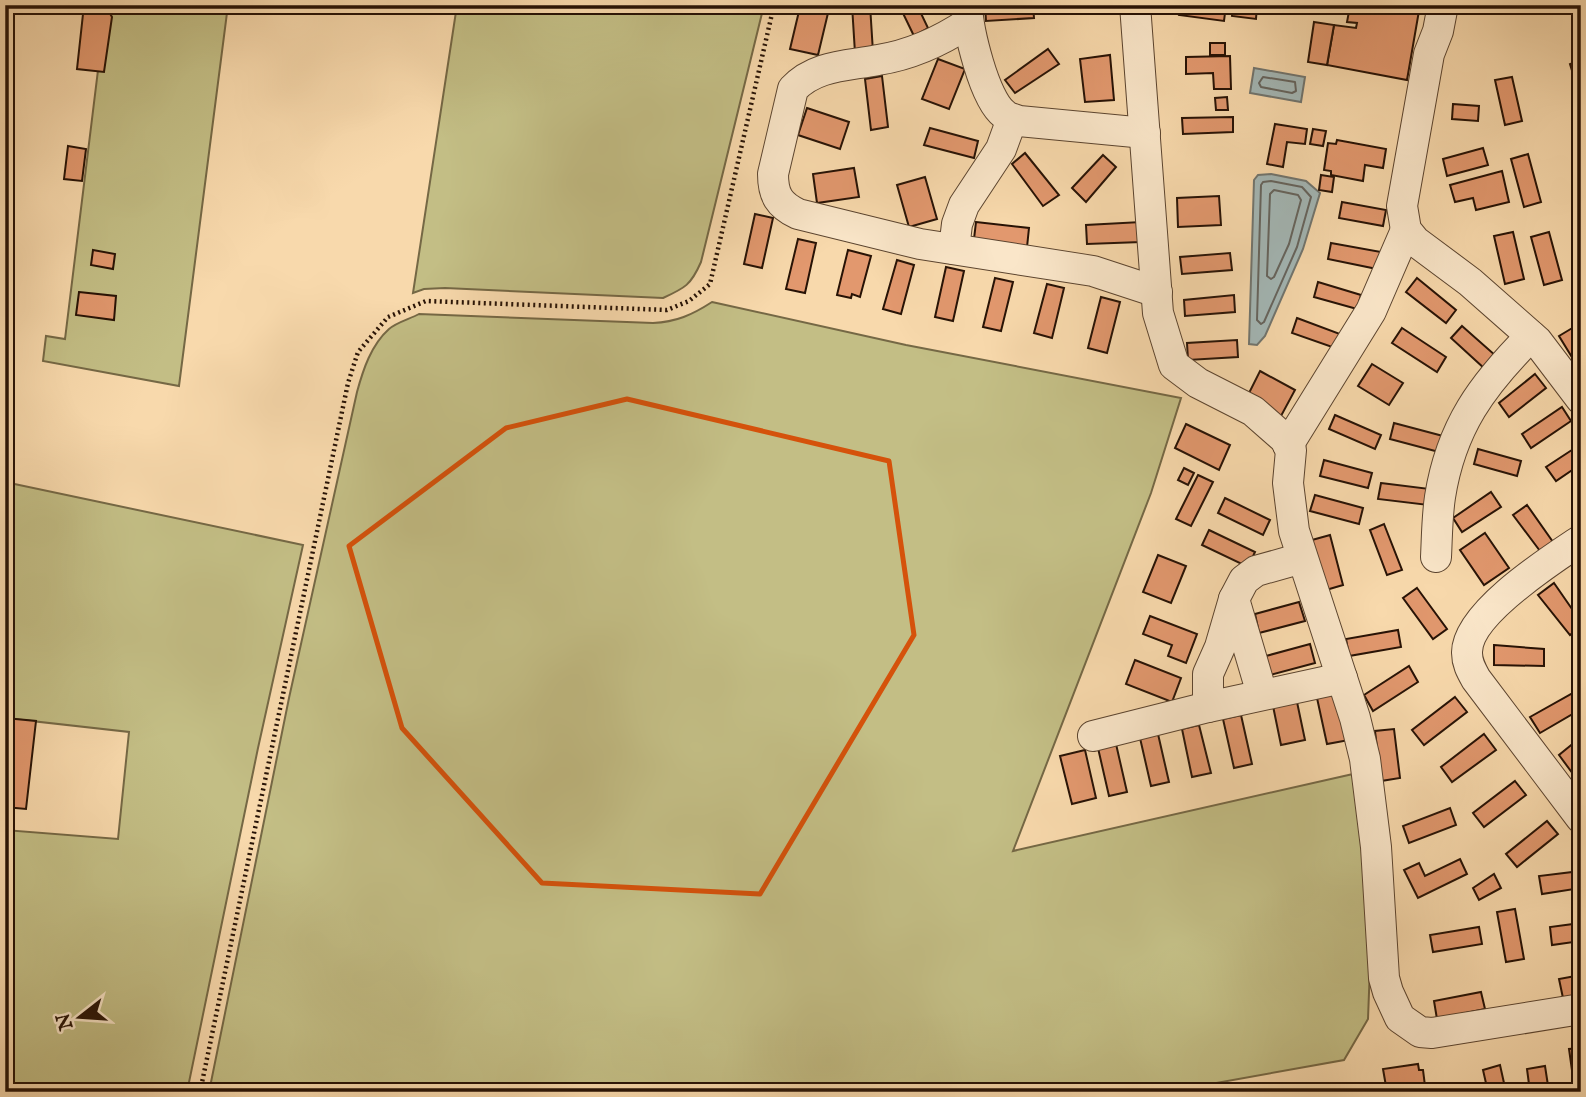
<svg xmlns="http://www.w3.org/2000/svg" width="1586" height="1097" viewBox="0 0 1586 1097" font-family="'IM FELL English',serif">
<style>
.green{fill:#c3be85;stroke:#756845;stroke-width:2}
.water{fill:#a3b7b6;stroke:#71756f;stroke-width:2}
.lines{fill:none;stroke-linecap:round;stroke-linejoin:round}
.shore{stroke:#65645e;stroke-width:2}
.building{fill:#e2986e;stroke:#271205;stroke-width:2}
.minor-casing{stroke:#5b442f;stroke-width:32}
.path{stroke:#271205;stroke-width:4.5;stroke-dasharray:2 3.5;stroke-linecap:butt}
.minor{stroke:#fae6c9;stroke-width:30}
.marked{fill:none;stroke:#d5520b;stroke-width:5;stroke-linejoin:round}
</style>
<rect width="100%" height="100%" fill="#f8d9ac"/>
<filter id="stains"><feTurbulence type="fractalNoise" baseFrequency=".00286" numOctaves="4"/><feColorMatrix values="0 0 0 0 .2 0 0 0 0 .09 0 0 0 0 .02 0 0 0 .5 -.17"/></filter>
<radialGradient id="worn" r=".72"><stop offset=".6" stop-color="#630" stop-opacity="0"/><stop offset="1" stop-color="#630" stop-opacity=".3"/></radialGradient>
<g class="green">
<path d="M106,5H228L179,386L43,361L46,336L65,339Z"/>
<path d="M457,5H764L701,262C691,285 685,288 663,298L445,288L424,289L413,293Z"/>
<path d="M712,302L906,345L1181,398L1151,493L1013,851L1353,774L1358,803L1371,940L1368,1019L1344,1060L1166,1092H209L289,698L357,392C363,370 371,345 389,329C397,322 410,319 419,314L653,323C676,322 692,315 712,302Z"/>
<path d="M5,482L303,545L258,748L187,1092H5V830L118,839L129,732L5,718Z"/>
</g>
<g class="water">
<path d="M1254,68L1305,77L1301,102L1250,93Z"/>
<path d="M1271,174L1306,181L1320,193L1303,249L1265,336L1257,345L1249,344L1254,180L1258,175Z"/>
</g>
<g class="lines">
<g class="shore">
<path d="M1263,77L1295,82L1296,91L1292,93L1261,87L1259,83Z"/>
<path d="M1271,181L1302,187L1311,197L1297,247L1264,322L1261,324L1257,320L1261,185L1263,182Z"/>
<path d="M1274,190L1298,195L1301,200L1289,244L1274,277L1271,279L1267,276L1270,194Z"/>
</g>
</g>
<g class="building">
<path d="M84,5H105L112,17L104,72L77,69Z"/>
<path d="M852,5H870L873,52L855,53Z"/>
<path d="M899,5H917L928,28L914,36Z"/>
<path d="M985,5H1033L1034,18L986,21Z"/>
<path d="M1181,5H1226L1224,21L1179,15Z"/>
<path d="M1233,5H1257L1256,19L1232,16Z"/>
<path d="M1360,5H1420L1407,80L1327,65L1334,25L1356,28L1357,23L1347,22L1350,6L1360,8Z"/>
<path d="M800,7L828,13L818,55L790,49Z"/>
<path d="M1314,22L1334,25L1327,65L1308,62Z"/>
<rect x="1210" y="43" width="15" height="12"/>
<path d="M1048,49L1059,64L1015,93L1005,80Z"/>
<path d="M1110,55L1114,100L1085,102L1080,59Z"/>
<path d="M1230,56L1231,89H1214L1213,73L1186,74V57Z"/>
<path d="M938,59L965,69L949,109L922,99Z"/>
<path d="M1581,60V100L1570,64Z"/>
<path d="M882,76L888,127L871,130L865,79Z"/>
<path d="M1512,77L1522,121L1505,125L1495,80Z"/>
<path d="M1227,97L1228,110H1216L1215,98Z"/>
<path d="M1453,104L1479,106L1478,121L1452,119Z"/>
<path d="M807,108L849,122L840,149L798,135Z"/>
<path d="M1233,117V132L1183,134L1182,118Z"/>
<path d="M1275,124L1307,129L1305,144L1287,142L1283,167L1267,164Z"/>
<path d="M930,128L978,141L974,158L924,145Z"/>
<path d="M1313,129L1326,131L1323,146L1310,144Z"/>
<path d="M1337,140L1386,149L1383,168L1365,165L1363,181L1331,175V171L1324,170L1328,143L1336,144Z"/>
<path d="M68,146L86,149L82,181L64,179Z"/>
<path d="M1483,148L1488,165L1447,176L1443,159Z"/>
<path d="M1025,153L1059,195L1043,206L1012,164Z"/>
<path d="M1528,154L1541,202L1524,207L1511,159Z"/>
<path d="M1103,155L1116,167L1086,202L1072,188Z"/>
<path d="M854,168L859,197L817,203L813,174Z"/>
<path d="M1502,171L1509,202L1476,210L1473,198L1455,202L1450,185Z"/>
<path d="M1321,175L1334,177L1332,192L1319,190Z"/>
<path d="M925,177L937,219L909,227L897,185Z"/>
<path d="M1219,196L1221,225L1178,227L1177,198Z"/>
<path d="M1342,202L1386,210L1383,226L1339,218Z"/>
<path d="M755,214L773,218L762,268L744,264Z"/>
<path d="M976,222L1029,228L1027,247L974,239Z"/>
<path d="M1141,222V242L1087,244L1086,225Z"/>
<path d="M1513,232L1524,279L1505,284L1494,236Z"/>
<path d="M1549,232L1562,280L1544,285L1531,237Z"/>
<path d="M798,239L816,243L805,293L786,289Z"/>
<path d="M1331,243L1381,252L1377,269L1328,259Z"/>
<path d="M93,250L115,254L113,269L91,265Z"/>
<path d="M848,250L871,256L860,297L852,294L851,298L837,295Z"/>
<path d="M1230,253L1232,270L1182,274L1180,257Z"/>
<path d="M897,260L914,265L901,314L883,309Z"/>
<path d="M946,267L964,271L953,321L935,317Z"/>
<path d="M995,278L1013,282L1001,331L983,327Z"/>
<path d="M1417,278L1456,310L1446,323L1406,292Z"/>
<path d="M1318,282L1361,295L1357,309L1314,297Z"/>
<path d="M1047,284L1064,288L1052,338L1034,333Z"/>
<path d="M79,292L116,296L114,320L76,315Z"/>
<path d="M1234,295L1235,312L1185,316L1184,300Z"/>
<path d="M1101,297L1120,302L1107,353L1088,348Z"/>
<path d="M1297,318L1340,334L1335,348L1292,333Z"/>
<path d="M1462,326L1496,356L1485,369L1451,338Z"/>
<path d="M1574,327L1581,338V372L1559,336Z"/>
<path d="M1402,328L1446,357L1437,372L1392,343Z"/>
<path d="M1237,340L1238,357L1188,360L1187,343Z"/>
<path d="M1372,364L1403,383L1389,405L1358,386Z"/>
<path d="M1260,371L1295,390L1281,416L1247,397Z"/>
<path d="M1535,374L1546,388L1509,417L1499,403Z"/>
<path d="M1562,407L1571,421L1531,448L1522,434Z"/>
<path d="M1335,415L1381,435L1375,449L1329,429Z"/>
<path d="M1394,423L1443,436L1439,452L1390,439Z"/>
<path d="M1186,424L1230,445L1219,470L1175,448Z"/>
<path d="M1581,444V464L1556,481L1546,467Z"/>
<path d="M1478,449L1521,461L1517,476L1474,464Z"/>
<path d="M1324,460L1372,473L1368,488L1320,476Z"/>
<path d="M1184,468L1194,473L1188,485L1178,480Z"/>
<path d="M1198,475L1213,482L1191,526L1176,519Z"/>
<path d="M1381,483L1430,489L1428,505L1378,499Z"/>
<path d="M1491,492L1501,507L1462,532L1453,518Z"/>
<path d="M1315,495L1363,508L1359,524L1310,511Z"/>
<path d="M1225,498L1270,520L1263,535L1218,513Z"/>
<path d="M1527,505L1553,542L1540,551L1513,515Z"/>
<path d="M1384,524L1402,570L1387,575L1370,530Z"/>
<path d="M1209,530L1255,552L1248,567L1202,545Z"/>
<path d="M1485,533L1509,568L1484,585L1460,550Z"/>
<path d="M1330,535L1343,585L1326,590L1312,540Z"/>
<path d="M1158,555L1186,566L1171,603L1143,592Z"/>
<path d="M1554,583L1581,622V626L1570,635L1538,595Z"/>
<path d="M1417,588L1447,629L1433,639L1403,598Z"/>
<path d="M1299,602L1305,621L1259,633L1255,614Z"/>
<path d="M1150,616L1197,634L1186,663L1168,656L1172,645L1143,634Z"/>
<path d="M1398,630L1401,647L1349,656L1346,639Z"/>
<path d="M1310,644L1315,663L1270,675L1266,656Z"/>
<path d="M1494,645L1544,649V666L1494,665Z"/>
<path d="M1135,660L1181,678L1172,702L1126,684Z"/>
<path d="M1409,666L1418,682L1373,711L1364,695Z"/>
<path d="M1338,693L1349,740L1327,744L1317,698Z"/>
<path d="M1573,693L1581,709L1540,733L1530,717Z"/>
<path d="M1455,697L1467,712L1424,745L1412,730Z"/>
<path d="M1297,702L1305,740L1281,745L1273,706Z"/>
<path d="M1241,715L1252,764L1234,768L1223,719Z"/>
<path d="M5,718L36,721L26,809L5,807Z"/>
<path d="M1199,725L1211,773L1192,777L1182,729Z"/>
<path d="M1394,729L1400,778L1381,781L1375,731Z"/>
<path d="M1158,734L1169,782L1151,786L1140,738Z"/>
<path d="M1484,734L1496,750L1452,782L1441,767Z"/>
<path d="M1581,737V769L1573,774L1559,755Z"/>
<path d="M1116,744L1127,792L1109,796L1098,748Z"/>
<path d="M1085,750L1096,798L1072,804L1060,756Z"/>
<path d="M1515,781L1526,795L1484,827L1473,813Z"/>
<path d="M1450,808L1456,825L1409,843L1403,826Z"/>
<path d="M1547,821L1558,834L1517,867L1506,854Z"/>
<path d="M1460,859L1467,874L1418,898L1404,870L1419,863L1425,876Z"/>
<path d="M1581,871V888L1542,894L1539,876Z"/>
<path d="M1494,874L1501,888L1479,900L1473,888Z"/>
<path d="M1515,909L1524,959L1506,962L1497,912Z"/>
<path d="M1581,923V941L1552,945L1550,927Z"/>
<path d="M1479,927L1482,944L1433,952L1430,935Z"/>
<path d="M1581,975V994L1563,998L1559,979Z"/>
<path d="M1481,992L1485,1009L1437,1019L1434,1001Z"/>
<path d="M1581,1048V1092H1575L1569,1049Z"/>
<path d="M1418,1064L1419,1070H1423L1425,1086L1387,1092L1383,1069Z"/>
<path d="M1500,1065L1506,1092H1488L1483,1070Z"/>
<path d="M1545,1066L1549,1092H1530L1527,1069Z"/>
</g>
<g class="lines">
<g class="minor-casing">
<g id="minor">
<path d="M967,5C968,30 984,99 1004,114C1008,118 1014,119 1019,121L1145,133"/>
<path d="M1135,5L1158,313L1174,365L1198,383L1253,411L1285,439L1291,450L1288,483L1294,531L1355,718L1365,759L1376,847L1384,978L1388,992L1400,1018L1420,1032L1432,1033L1581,1009"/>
<path d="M1443,5L1438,31L1429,54L1402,206L1406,230L1415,241L1470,282L1537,341L1581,399"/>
<path d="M968,23C941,41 910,55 878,60C848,66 815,65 793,89L773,174C773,195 779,205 798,214L920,244L1093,271L1157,292"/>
<path d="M954,249L957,224L964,205L1001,149L1012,119"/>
<path d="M1288,445L1371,311L1406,230"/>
<path d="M1581,540C1551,560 1466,614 1467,653C1467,663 1471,670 1476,679L1581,818"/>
<path d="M1436,557C1437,537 1437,517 1440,497C1451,427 1482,385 1531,336"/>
<path d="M1302,558L1256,571L1244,580L1234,599L1220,647L1208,674V707L1342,678"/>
<path d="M1234,599L1262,694"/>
<path d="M1093,736L1208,707"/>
</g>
</g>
<path class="path" d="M200,1092L348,383L358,352L388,317L426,301L667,310L689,301L710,284L774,5"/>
<use href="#minor" class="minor"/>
</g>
<path class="marked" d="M627,399L889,461L914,635L760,894L542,883L402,728L349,546L506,428Z"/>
<rect width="1586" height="1097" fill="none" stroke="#f8d9ac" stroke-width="28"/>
<rect x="7" y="7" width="1572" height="1083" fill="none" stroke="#271205" stroke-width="3.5"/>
<rect x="14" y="14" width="1558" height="1069" fill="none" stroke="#271205" stroke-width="2"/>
<g transform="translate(80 1017) rotate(253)" stroke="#fae6c9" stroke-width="5" paint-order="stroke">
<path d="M0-5L12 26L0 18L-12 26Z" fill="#271205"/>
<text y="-10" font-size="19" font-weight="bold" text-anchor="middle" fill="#271205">N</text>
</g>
<rect width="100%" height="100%" filter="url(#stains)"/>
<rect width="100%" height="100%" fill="url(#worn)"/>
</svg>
